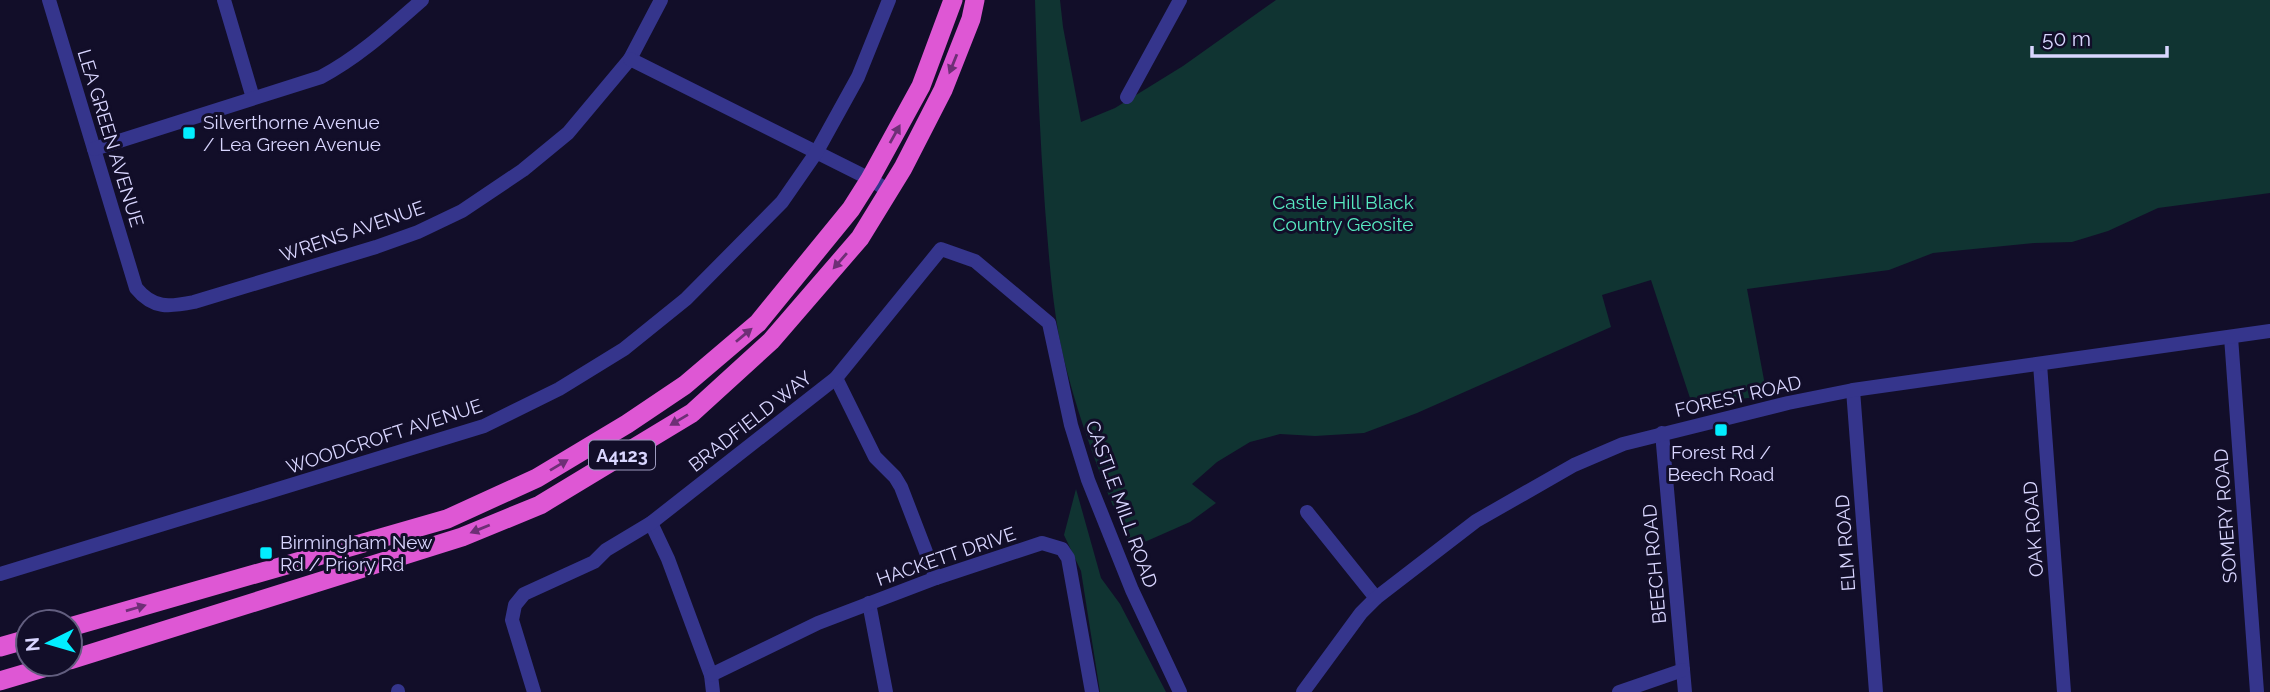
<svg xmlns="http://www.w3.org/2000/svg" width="2270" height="692" viewBox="0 0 2270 692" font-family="Raleway,sans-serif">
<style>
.green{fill:#103432}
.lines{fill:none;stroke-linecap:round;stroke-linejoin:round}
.minor{stroke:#35358c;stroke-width:14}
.trunk{stroke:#de57d4;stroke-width:19}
.oneway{fill:#6e2f76}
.poi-dot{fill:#02eeff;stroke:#120e29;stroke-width:2.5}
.labels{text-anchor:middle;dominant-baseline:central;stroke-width:6;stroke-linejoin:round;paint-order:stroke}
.shield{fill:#120e29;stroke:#9d9abf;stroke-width:2}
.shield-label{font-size:18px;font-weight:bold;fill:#d9d6ff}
.poi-label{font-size:19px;fill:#d9d6ff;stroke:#120e29;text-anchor:start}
.street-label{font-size:19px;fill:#d9d6ff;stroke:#120e29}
.park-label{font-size:19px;fill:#57eac1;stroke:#120e29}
</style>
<rect width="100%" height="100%" fill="#120e29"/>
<g class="green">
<path d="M1035,0H1060L1063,27L1081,122L1115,108L1183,66L1276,0H2270V193L2158,208L2108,231L2072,242L2035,243L1933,253L1889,270L1747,289L1767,396L1692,404L1651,280L1602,295L1611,327L1417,413L1364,433L1315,436L1280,434L1250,442L1217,462L1192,484L1216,503L1190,522L1131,548C1104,487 1077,417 1062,351C1052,304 1049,256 1045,208C1040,139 1037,70 1035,0Z"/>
<path d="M1076,489L1101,578L1120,604L1166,692H1100L1081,571L1064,535Z"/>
</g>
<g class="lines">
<g class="minor">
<path d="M49,0L136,288C153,309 169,307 194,302L376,247L418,232L462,211L523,170L568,133L630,59L661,0"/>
<path d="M224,0L253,98"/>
<path d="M630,59L870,179L889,191"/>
<path d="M1127,97L1180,0"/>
<path d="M94,149L321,77C359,57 390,28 422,0"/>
<path d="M2231,337L2257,692"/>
<path d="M2040,364L2064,692"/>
<path d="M836,378L875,457L895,477L901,487L936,578"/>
<path d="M1853,390L1876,692"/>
<path d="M1662,433L1685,692"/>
<path d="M1307,512L1376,598"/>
<path d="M651,523L668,559L711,675L713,692"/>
<path d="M0,574L484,426L559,389L624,349L686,299L782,202L816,153L858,77L889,0"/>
<path d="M869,603L886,692"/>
<path d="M711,675L818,623L936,578L1042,543L1062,549L1068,558L1092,692"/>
<path d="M398,691V692"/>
<path d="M534,692L512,620L515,605L524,594L594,562L606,550L651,523L836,378L941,249L975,261L1049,323L1071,425L1088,480L1132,590L1180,692"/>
<path d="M1303,692L1361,613L1376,598L1476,521L1574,465L1623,444L1788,403L1853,390L2270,331"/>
<path d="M1619,692L1683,670"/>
</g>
<g class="trunk">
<path d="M70,627L447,519L537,478L627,424L685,385L758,323L851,209L870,179L921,86L953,0"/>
<path d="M0,647L28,639"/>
<path d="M70,660L462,537L540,505L692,413L771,341L860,238L903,168L943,90L971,19L975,0"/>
<path d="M0,681L57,664"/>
</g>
</g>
<defs><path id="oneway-solid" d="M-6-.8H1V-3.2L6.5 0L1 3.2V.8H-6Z" transform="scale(1.75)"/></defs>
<g class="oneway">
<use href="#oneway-solid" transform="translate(953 64) rotate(112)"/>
<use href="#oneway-solid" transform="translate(895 134) rotate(-61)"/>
<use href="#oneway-solid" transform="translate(840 261) rotate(131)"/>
<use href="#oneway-solid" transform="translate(744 335) rotate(-40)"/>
<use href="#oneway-solid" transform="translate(679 420) rotate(149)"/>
<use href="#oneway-solid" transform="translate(559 465) rotate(-31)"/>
<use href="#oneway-solid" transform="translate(480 529) rotate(158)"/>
<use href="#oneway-solid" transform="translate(136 608) rotate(-16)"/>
</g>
<g class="poi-dot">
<rect x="182" y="126" width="14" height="14" rx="3.5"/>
<rect x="1714" y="423" width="14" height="14" rx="3.5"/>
<rect x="259" y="546" width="14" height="14" rx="3.5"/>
</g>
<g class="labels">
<rect class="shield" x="589" y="440.5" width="66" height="29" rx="5"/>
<g class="shield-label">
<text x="622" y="455">A4123</text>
</g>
<g class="poi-label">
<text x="203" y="122">Silverthorne Avenue<tspan x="203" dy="22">/ Lea Green Avenue</tspan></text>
<text x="1721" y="452" text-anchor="middle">Forest Rd /<tspan x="1721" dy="22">Beech Road</tspan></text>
<text x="280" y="542">Birmingham New<tspan x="280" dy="22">Rd / Priory Rd</tspan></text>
</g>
<g class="street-label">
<text transform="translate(111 138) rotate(73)">LEA GREEN AVENUE</text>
<text transform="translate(352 231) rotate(-19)">WRENS AVENUE</text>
<text transform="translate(1738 396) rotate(-13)">FOREST ROAD</text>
<text transform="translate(750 421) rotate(-38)">BRADFIELD WAY</text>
<text transform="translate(384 436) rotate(-18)">WOODCROFT AVENUE</text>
<text transform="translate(1122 504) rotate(70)">CASTLE MILL ROAD</text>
<text transform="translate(2225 516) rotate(-94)">SOMERY ROAD</text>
<text transform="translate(2033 529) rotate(-94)">OAK ROAD</text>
<text transform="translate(1845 543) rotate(-94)">ELM ROAD</text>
<text transform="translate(946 556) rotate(-19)">HACKETT DRIVE</text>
<text transform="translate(1654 564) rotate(-95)">BEECH ROAD</text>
</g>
<g class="park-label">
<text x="1343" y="202">Castle Hill Black<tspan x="1343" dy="22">Country Geosite</tspan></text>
</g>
</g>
<g transform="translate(49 643) rotate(265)"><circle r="33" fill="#120e29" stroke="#625e7f" stroke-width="2"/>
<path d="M0-5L12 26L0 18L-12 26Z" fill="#02eeff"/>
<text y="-10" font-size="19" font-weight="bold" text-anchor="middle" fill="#d9d6ff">N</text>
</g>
<path d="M2032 46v10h135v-10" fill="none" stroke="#d9d6ff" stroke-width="3.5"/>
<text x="2042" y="46" font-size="21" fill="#d9d6ff" stroke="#120e29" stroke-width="5" paint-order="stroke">50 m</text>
</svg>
